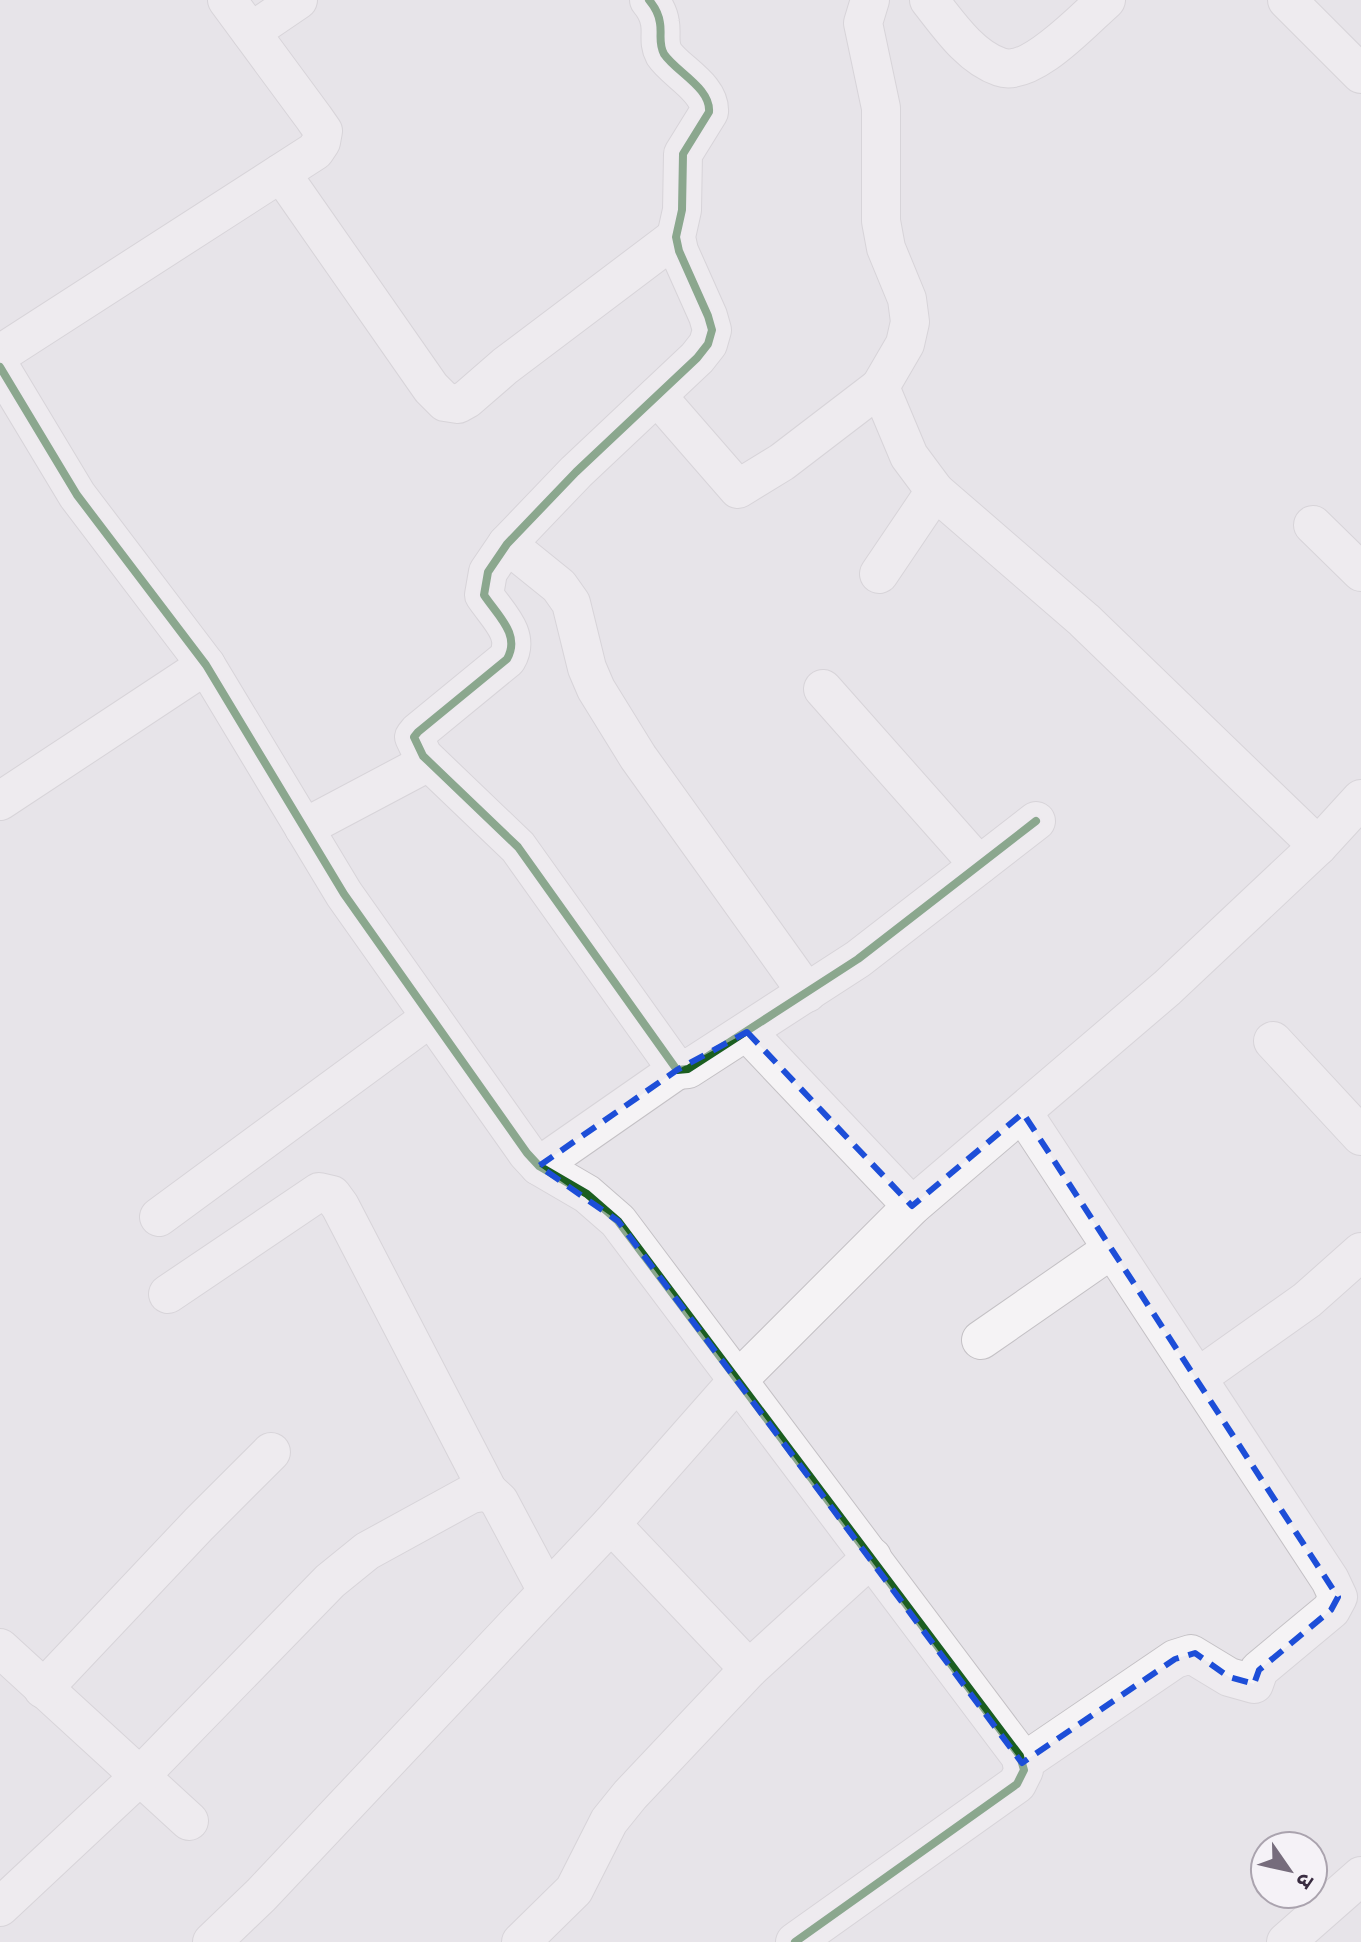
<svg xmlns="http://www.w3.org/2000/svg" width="1361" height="1942" viewBox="0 0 1361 1942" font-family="Helvetica,'Noto Sans Devanagari',sans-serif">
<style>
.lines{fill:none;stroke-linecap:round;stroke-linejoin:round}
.minor-casing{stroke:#c4c1c5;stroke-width:40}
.minor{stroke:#f5f3f5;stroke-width:38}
.cycleway-casing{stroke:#f5f2f7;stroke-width:13}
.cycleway{stroke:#1b5e20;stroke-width:8}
.marked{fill:none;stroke:#1d4ed8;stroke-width:6;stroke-dasharray:16 10;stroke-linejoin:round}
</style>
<rect width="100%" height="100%" fill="#e7e4e9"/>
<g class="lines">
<g class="minor-casing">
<g id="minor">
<path d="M649,0C654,6 659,15 660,23C662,34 658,43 664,54C676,72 711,88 709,112L683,154L682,210L676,237L679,251L708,316L712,330L708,344L697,358L576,472L507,544L488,572L484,595C498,616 521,635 507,659L418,732L414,737L423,756L518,847L677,1070L688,1069L858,959L1036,821"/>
<path d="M870,0L863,23L881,108V221L886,248L907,299L910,322L905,344L880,387"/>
<path d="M929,0C948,24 970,57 1000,67C1031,78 1084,19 1106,0"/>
<path d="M1287,0L1361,74"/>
<path d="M251,32L298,0"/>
<path d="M281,173L431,388L445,402L458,404L467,399L505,366L676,237"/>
<path d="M0,354L315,151L321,142L323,131L314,118L227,0"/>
<path d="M0,367L77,495L206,665L344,894L527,1153L539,1166L587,1194L618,1221L1020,1756L1024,1770L1017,1784L795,1942"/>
<path d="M657,396L738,489L782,462L880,387L909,456L935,491"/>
<path d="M1313,525L1361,572"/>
<path d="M507,544L559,586L571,603L587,668L596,689L638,757L807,993"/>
<path d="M879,574L935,491L1084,620L1318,846"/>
<path d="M823,689L979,865"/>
<path d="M0,801L206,665"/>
<path d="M304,828L419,767L423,763V756"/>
<path d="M747,1032L912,1206"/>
<path d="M1273,1041L1361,1136"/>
<path d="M539,1166L677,1070"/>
<path d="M159,1217L431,1017"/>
<path d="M168,1294L319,1192L332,1195L340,1206L488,1491"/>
<path d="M981,1340L1112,1249"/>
<path d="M1197,1378L1307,1300L1361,1252"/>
<path d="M611,1524L749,1669"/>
<path d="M0,1648L189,1821"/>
<path d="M43,1689L199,1524L271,1452"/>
<path d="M1022,1763L1175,1659L1191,1654L1229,1677L1254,1684L1259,1670L1331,1610L1338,1597L1330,1580L1023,1113"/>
<path d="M0,1907L140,1776L330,1581L367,1551L471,1494L488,1491L499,1501L547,1591"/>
<path d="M212,1942L261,1895L611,1524L739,1379L912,1206L1167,988L1318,846L1361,799"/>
<path d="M521,1942L574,1890L609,1821L630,1795L749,1669L872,1557"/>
<path d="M1286,1942L1361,1876"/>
</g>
</g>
<use href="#minor" class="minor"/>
<g class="cycleway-casing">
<g id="cycleway">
<path d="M649,0C654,6 659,15 660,23C662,34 658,43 664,54C676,72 711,88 709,112L683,154L682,210L676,237L679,251L708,316L712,330L708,344L697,358L576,472L507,544L488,572L484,595C498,616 521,635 507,659L418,732L414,737L423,756L518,847L677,1070L688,1069L858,959L1036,821"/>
<path d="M0,367L77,495L206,665L344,894L527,1153L539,1166L587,1194L618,1221L1020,1756L1024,1770L1017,1784L795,1942"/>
</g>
</g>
<use href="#cycleway" class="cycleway"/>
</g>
<path d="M0 0H1361V1942H0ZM747,1032L912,1206L1023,1113L1338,1597L1331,1610L1259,1670L1254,1684L1229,1677L1195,1653L1175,1659L1022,1763L618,1221L539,1166L677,1070Z" fill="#e7e4e9" fill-opacity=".55" fill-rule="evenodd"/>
<path class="marked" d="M747,1032L912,1206L1023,1113L1338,1597L1331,1610L1259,1670L1254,1684L1229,1677L1195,1653L1175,1659L1022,1763L618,1221L539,1166L677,1070Z"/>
<g transform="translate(1289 1870) rotate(124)"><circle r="38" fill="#f5f2f7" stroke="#aaa3ae" stroke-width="2"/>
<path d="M0-6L14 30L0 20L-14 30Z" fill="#766c7c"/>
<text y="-12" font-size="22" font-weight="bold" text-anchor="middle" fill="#392c41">उ</text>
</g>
</svg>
